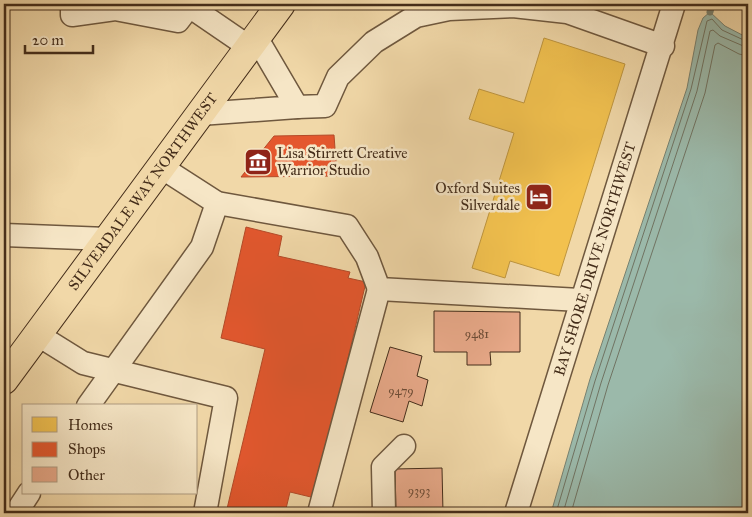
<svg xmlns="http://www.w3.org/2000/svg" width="752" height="517" viewBox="0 0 752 517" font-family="'IM FELL Great Primer',serif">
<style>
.water{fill:#9bb9aa;stroke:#788170}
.homes{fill:#f2c14e;stroke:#be953e}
.shops{fill:#e4572e;stroke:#b44a28}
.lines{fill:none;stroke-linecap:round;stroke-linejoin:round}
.shore{stroke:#707362;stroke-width:1}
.stream{stroke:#788170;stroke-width:7}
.building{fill:#e7a888;stroke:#442d1a}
.minor-casing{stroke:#6f583e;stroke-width:25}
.major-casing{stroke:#442d1a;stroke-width:30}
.minor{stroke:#f6e6c6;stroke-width:22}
.major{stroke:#f1d8a8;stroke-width:28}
.labels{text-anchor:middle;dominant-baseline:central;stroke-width:5;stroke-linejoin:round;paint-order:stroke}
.number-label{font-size:12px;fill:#6d4c36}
.poi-label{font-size:15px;fill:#442d1a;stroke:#f6e6c6;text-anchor:start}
.street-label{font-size:15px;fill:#442d1a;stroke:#f6e6c6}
</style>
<rect width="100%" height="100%" fill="#f1d8a8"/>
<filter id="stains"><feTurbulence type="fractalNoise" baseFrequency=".004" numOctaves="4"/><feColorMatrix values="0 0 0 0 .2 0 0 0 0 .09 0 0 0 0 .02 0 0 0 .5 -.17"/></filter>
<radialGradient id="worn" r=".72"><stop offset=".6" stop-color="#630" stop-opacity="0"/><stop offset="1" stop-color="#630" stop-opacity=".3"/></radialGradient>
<path class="water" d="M710,12L725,26L748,38V513H551L590,379L687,88L698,30L703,18Z"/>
<path class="homes" d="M544,38L625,64L559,276L510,261L505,278L472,268L514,133L469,119L479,89L524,103Z"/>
<g class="shops">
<path d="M334,135L337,176L241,177L274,136Z"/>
<path d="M246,227L282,236L278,256L350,272L348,278L366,282L315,498L290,492L285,513H226L265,349L221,338Z"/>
</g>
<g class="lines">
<g class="shore">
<path d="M556,513L595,381L691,89L707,21L712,19L722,30L748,42"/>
<path d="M563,513L601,383L697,91L710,31L713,30L720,36L748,48"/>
<path d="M571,513L608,385L705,93L715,45L718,43L739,54L748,56"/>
</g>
<path class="stream" d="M710,12L712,4"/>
</g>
<g class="building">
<path d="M434,311L520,312V352H490L491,365H467V352H434Z"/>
<path d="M390,347L422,356L417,376L428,380L422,406L409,401L403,422L370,412Z"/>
<path d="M442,468L443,513H396L395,469Z"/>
<path d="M349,508H374L375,513H350Z"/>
</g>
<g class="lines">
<g class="minor-casing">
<g id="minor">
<path d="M72,4V15L115,9L178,21L191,4"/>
<path d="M189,6L249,47"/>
<path d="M297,107L325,106L338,77L374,42L416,16L449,9L513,6L567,12L663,46"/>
<path d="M200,114L297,107L256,37"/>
<path d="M161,167L217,203L347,226L367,257L379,289L580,300"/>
<path d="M4,235L107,239"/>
<path d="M38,335L83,363L226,398L205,513"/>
<path d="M88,406L202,247L217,203"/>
<path d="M16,513L29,493"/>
<path d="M319,513L379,289"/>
<path d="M384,513L383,467L404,446"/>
<path id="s1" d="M516,513L674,4"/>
</g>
</g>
<g class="major-casing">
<g id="major">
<path id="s2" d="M4,380L281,4"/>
</g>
</g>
<use href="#minor" class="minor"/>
<use href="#major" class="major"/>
</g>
<defs>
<g id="museum-square" transform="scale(1.4375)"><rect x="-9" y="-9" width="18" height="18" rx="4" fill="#8f2418" stroke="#f6e6c6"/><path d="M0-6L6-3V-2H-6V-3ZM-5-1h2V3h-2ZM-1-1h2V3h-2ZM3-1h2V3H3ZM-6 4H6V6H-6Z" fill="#fff"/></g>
<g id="hotel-square" transform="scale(1.4375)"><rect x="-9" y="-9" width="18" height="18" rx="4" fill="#8f2418" stroke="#f6e6c6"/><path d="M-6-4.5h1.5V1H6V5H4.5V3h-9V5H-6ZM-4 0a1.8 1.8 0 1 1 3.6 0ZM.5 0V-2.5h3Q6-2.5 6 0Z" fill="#fff"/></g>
</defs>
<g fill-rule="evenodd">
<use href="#museum-square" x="258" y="162"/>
<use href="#hotel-square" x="539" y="197"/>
</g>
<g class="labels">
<g class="number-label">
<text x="477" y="334">9481</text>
<text x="401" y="391">9479</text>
<text x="419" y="491">9393</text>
</g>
<g class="poi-label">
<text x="277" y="153">Lisa Stirrett Creative<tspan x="277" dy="17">Warrior Studio</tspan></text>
<text x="520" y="188" text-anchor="end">Oxford Suites<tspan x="520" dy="17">Silverdale</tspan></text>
</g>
<g class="street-label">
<text stroke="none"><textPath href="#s2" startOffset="234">SILVERDALE WAY NORTHWEST</textPath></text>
<text stroke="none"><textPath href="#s1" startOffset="266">BAY SHORE DRIVE NORTHWEST</textPath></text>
</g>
</g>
<rect width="752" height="517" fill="none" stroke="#f1d8a8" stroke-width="20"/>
<rect x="5" y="5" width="742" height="507" fill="none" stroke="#442d1a" stroke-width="2.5"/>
<rect x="10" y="10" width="732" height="497" fill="none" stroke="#442d1a"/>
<rect x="22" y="404" width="175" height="90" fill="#f6e6c6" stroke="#af9c81"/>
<rect x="32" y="417" width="25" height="15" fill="#f2c14e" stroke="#af9c81"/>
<text x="68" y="430" font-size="15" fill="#442d1a">Homes</text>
<rect x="32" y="442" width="25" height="15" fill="#e4572e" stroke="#af9c81"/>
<text x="68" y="454" font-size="15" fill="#442d1a">Shops</text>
<rect x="32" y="467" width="25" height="15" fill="#e7a888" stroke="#af9c81"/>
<text x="68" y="480" font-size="15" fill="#442d1a">Other</text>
<path d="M25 45v8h68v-8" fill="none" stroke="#442d1a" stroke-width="2.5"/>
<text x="32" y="45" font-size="15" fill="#442d1a" stroke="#f6e6c6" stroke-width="4" paint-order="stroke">20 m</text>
<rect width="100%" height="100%" filter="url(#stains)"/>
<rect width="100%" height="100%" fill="url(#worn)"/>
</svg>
